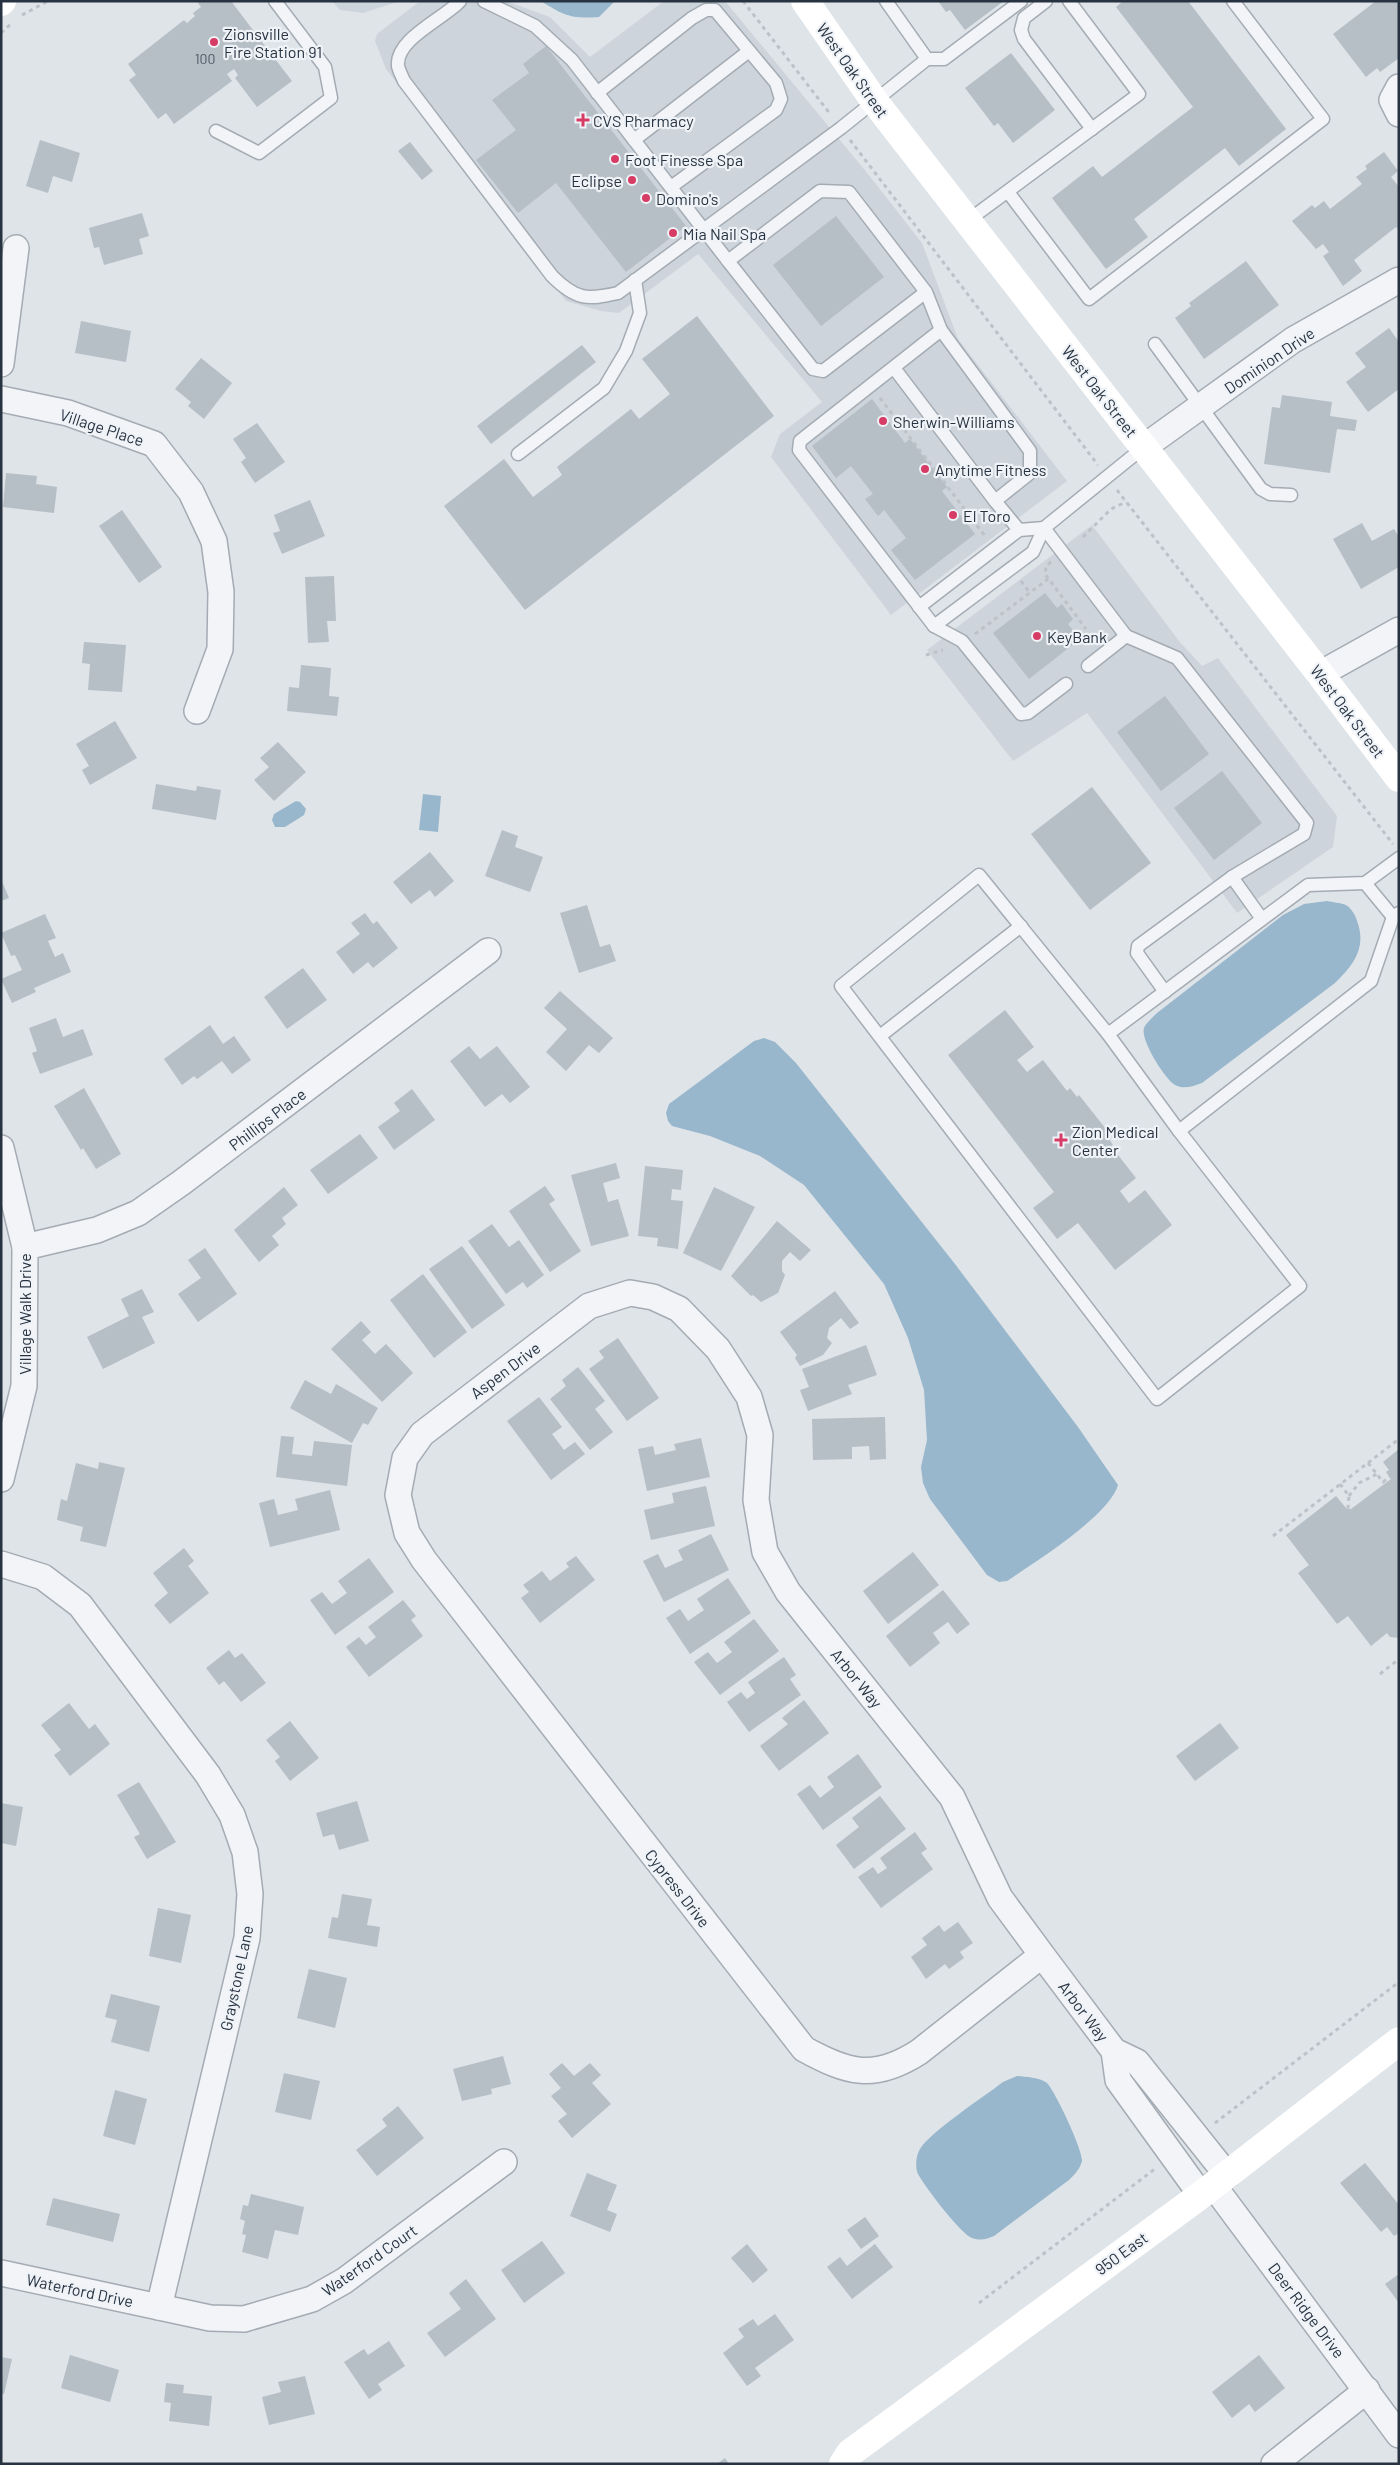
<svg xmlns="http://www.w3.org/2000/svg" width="1400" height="2465" viewBox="0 0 1400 2465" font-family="Barlow,sans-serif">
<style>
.built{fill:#cdd4db}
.water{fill:#98b7cc}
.building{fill:#b6bec6}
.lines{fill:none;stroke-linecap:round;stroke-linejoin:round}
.lane-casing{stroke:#a4abb3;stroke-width:15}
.street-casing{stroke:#a4abb3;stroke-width:28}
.path{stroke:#bdc2c8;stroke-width:3;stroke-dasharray:4 4;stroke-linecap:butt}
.lane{stroke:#f2f4f7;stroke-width:12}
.street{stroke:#f2f4f7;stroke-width:25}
.secondary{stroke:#fff;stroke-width:28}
.poi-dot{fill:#d63c65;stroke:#eff3f7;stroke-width:2}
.labels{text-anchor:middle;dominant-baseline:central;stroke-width:4.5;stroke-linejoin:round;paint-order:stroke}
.number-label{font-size:14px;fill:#4b5662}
.poi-label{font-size:16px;fill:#273341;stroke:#eff3f7;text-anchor:start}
.street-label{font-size:16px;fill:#273341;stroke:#eff3f7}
</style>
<rect width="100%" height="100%" fill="#dfe4e9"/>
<g class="built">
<path d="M332,1H400L363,13L340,10Z"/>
<path d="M420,1H506L550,17L590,57L664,1H725L872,179L922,243L958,339L1067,481L891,615L771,457L780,434L822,402L698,254L619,313L601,311L566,301L386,69L375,41L377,34Z"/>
<path d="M1092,525L1179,641L1202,666L1218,658L1337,816L1333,847L1237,913L1087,713L1013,761L927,650Z"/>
</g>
<g class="water">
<path d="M541,1H615L599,17C572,19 564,16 541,1Z"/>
<path d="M423,794L441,796L438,832L419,830Z"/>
<path d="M296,801L300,802L306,809L304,815L285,827H275L272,820L274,814Z"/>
<path d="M1327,901C1332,902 1341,903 1346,905C1351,908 1356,916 1357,921C1367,947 1354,965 1335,983L1202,1083C1193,1086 1184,1090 1175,1085C1165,1079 1140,1040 1144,1028C1146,1023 1153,1017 1157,1013L1283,915L1304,904Z"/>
<path d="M764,1038L775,1042L796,1063L955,1264L1078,1427L1118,1485C1110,1515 1034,1563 1007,1581L999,1582L987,1575L930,1499L923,1483L921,1467L927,1440L924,1390L908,1338L884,1284L804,1185L760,1156L710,1136L672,1126L668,1121L666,1113L669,1104L754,1041Z"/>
<path d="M1017,2076C1026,2077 1039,2077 1047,2083C1055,2091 1083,2150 1082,2161C1080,2169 1075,2174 1069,2180L994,2236C987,2239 981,2241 972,2238C961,2234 925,2187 918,2174C915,2168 916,2155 920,2149C930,2132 985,2096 1003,2082Z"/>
</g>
<g class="building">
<path d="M200,1H231L265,46L262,48L266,53L269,51L292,81L257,107L235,78L238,75L234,69L227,74L232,81L174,124L166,113L158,119L129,80L136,75L128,64L184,20L187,23L195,16L193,13L201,7L198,3Z"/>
<path d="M938,1H1004L965,30L950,10L946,12Z"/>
<path d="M1123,1H1188L1286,129L1239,166L1225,148L1134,219L1148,237L1106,269L1052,198L1093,166L1102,177L1193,107L1116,7Z"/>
<path d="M1376,1H1399V58L1380,72L1377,68L1366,77L1333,34Z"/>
<path d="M546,46L686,226L626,272L556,183L518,213L476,160L516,130L492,100L529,73L523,64Z"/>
<path d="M1011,53L1055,110L1013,143L998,123L994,126L965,88Z"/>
<path d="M40,140L80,153L72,182L53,176L48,193L26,186Z"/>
<path d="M410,142L433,171L422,180L398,151Z"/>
<path d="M1384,152L1398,171L1391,177L1399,187V230L1396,227L1354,260L1362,271L1343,286L1323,256L1329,252L1323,244L1316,249L1292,221L1312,205L1315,208L1324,201L1330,209L1362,184L1356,177L1367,169L1365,166Z"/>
<path d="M142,213L149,236L139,239L143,254L104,265L99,247L94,248L89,228Z"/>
<path d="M836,216L884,277L821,326L773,265Z"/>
<path d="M1246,261L1279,305L1204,359L1175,318L1191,306L1189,303Z"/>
<path d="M697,316L774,416L525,610L444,506L504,459L533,497L562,475L557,467L631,409L639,419L670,394L642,359Z"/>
<path d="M81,321L131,331L126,362L75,353Z"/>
<path d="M1389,328L1399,342V389L1368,412L1346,382L1366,367L1355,353Z"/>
<path d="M582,345L596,362L491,444L477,426Z"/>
<path d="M201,358L232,383L204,419L188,406L191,402L175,389Z"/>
<path d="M1282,395L1332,402L1330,416L1357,420L1355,431L1337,429L1330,473L1264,464L1272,407L1280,408Z"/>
<path d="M872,399L905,443L910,439L947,487L942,491L975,534L915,580L891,550L906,538L884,510L878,516L865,499L873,494L851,466L836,478L812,446Z"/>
<path d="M257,423L285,462L255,483L241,462L246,458L233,439Z"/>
<path d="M6,473L37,476L36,484L57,487L54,513L3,507Z"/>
<path d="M310,500L325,536L282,554L273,533L280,531L274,515Z"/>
<path d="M122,510L162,567L139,583L99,526Z"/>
<path d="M1362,523L1372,541L1394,529L1399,537V567L1361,589L1333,539Z"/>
<path d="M334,576L336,621H327L329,642L308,643L305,577Z"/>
<path d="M1045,593L1057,608L1062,604L1073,619L1068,624L1080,639L1029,679L993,633Z"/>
<path d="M84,642L126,645L122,692L88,690L90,664L82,663Z"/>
<path d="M301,665L331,668L329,696L339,697L337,716L287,711L289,687L299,688Z"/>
<path d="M1165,696L1209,754L1161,791L1117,732Z"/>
<path d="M115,721L137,758L90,785L82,770L89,766L76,744Z"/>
<path d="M278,742L306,772L274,801L254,780L269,767L260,758Z"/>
<path d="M1222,771L1262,823L1214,860L1174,808Z"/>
<path d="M156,784L196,791L197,786L221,790L216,820L152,809Z"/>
<path d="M1092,787L1151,863L1090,910L1031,834Z"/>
<path d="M502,830L518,836L515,847L543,857L530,892L485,876Z"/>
<path d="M430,852L454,881L435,897L430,890L411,904L393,882Z"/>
<path d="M1,879L9,898L1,901Z"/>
<path d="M587,905L600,947L610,944L616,961L579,973L560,913Z"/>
<path d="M365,913L373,924L377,921L398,948L373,968L368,962L353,974L336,952L360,934L351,923Z"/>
<path d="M45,914L56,938L48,941L55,957L63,953L71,972L34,988L36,992L12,1003L1,979L22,970L15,955L11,956L1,933Z"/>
<path d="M303,968L327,1000L287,1029L264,997Z"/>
<path d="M560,991L613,1038L599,1053L589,1045L566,1071L546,1052L567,1029L544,1008Z"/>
<path d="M1005,1010L1034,1047L1017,1060L1027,1072L1043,1060L1067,1091L1070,1088L1077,1097L1079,1095L1110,1134L1107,1136L1113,1145L1111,1146L1136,1178L1120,1191L1129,1203L1145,1190L1172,1225L1115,1270L1078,1223L1057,1239L1033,1208L1054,1192L948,1055Z"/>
<path d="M56,1018L63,1037L83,1029L93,1055L40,1074L32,1053L37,1051L29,1028Z"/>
<path d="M210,1025L223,1044L234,1036L251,1060L232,1074L222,1061L197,1079L194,1076L182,1085L164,1059Z"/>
<path d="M469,1046L480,1059L497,1046L530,1087L510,1103L502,1094L485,1107L450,1061Z"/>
<path d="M84,1088L121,1154L96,1169L83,1148L81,1150L54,1106Z"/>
<path d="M412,1089L435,1120L394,1150L378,1127L400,1111L394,1103Z"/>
<path d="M360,1134L378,1158L328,1194L310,1170Z"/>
<path d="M616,1163L620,1178L603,1183L608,1202L618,1199L629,1236L591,1246L571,1175Z"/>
<path d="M645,1166L683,1170L681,1190L672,1189L671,1200L683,1201L678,1249L657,1246L658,1238L638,1236Z"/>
<path d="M545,1186L555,1200L549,1204L581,1251L550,1272L509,1211Z"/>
<path d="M284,1187L298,1205L282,1218L286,1224L272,1236L279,1245L259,1262L234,1230Z"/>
<path d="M714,1187L755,1207L721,1271L683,1253Z"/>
<path d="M777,1221L811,1250L800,1261L790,1252L782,1261V1271L785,1275L778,1293L761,1302L753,1295L751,1296L731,1276Z"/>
<path d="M492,1224L509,1247L519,1240L544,1275L527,1288L523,1282L506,1294L468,1241Z"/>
<path d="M462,1246L505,1305L472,1329L429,1269Z"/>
<path d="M205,1248L237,1294L198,1322L178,1294L201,1278L188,1260Z"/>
<path d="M423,1274L467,1332L434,1358L390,1300Z"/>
<path d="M142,1289L154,1312L142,1317L155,1343L103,1369L87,1337L129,1316L121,1299Z"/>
<path d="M835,1291L859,1323L850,1329L841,1318L829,1328L827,1338L832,1343L823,1355L800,1366L795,1358L797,1355L780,1332Z"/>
<path d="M361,1321L371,1332L362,1340L375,1354L386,1344L413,1373L382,1402L331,1349Z"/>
<path d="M618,1338L659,1398L627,1421L589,1369L604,1358L599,1351Z"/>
<path d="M866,1345L877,1375L848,1385L852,1394L808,1411L800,1390L809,1387L802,1369Z"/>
<path d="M578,1367L605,1401L595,1409L613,1432L590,1450L550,1399L566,1386L562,1380Z"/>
<path d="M305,1380L331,1394L336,1384L378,1408L368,1425L363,1423L352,1443L290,1408Z"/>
<path d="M539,1397L562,1427L552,1434L564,1450L575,1442L585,1454L551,1480L507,1421Z"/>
<path d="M885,1417L886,1459L870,1460L869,1446L852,1447V1459L813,1460L812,1419Z"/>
<path d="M281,1436L294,1437L292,1454L312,1456L314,1441L352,1445L347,1486L276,1477Z"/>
<path d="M701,1438L710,1477L647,1491L638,1449L653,1446L655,1455L676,1450L674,1444Z"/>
<path d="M1399,1449V1638L1390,1637L1387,1633L1371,1646L1348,1616L1337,1624L1298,1573L1309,1565L1286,1535L1336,1496L1346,1508L1351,1509L1391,1479L1386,1472L1389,1470L1383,1462Z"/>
<path d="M99,1462L125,1468L106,1547L80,1541L83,1527L57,1520L61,1499L67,1501L76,1463L98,1469Z"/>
<path d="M706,1486L715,1526L651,1540L644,1510L674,1503L672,1493Z"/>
<path d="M330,1490L340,1530L270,1547L259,1503L274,1499L278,1515L298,1510L295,1499Z"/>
<path d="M711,1534L729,1570L664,1602L643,1561L658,1554L665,1568L683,1560L678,1550Z"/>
<path d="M184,1548L194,1561L188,1566L209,1593L170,1624L154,1605L168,1593L153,1573Z"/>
<path d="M913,1552L939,1585L888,1624L863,1591Z"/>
<path d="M576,1556L595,1580L540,1623L521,1598L529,1592L523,1585L542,1571L550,1581L569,1567L566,1563Z"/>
<path d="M369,1558L394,1592L335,1635L310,1600L322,1592L332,1604L347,1593L338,1581Z"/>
<path d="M728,1578L751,1613L690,1654L666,1618L680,1609L688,1621L704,1610L697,1599Z"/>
<path d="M943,1590L970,1624L957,1634L948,1622L933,1633L940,1643L910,1667L886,1636Z"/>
<path d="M403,1600L416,1616L411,1620L423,1636L369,1677L346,1647L359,1637L366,1645L376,1637L368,1627Z"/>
<path d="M754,1619L779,1651L720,1695L694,1662L708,1652L717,1663L732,1652L724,1642Z"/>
<path d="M229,1650L235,1658L242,1653L266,1683L241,1702L224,1681L219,1685L206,1668Z"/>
<path d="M784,1657L796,1675L790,1679L801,1695L749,1732L727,1702L741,1692L747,1699L755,1693L748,1682Z"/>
<path d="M804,1700L829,1733L779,1771L760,1746L788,1724L782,1718Z"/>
<path d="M69,1703L89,1729L95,1724L110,1744L70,1776L54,1755L61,1750L41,1725Z"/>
<path d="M290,1721L319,1758L290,1781L275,1761L280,1757L266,1740Z"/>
<path d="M1220,1723L1239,1748L1195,1781L1176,1756Z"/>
<path d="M858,1754L882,1787L823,1830L797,1794L810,1785L820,1798L834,1787L827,1777Z"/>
<path d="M139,1782L176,1842L147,1859L134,1837L140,1834L117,1795Z"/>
<path d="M880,1796L906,1829L854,1869L836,1845L859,1827L852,1818Z"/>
<path d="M357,1801L369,1841L339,1850L334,1834L323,1837L316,1813Z"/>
<path d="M1,1803L23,1807L16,1846L1,1843Z"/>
<path d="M915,1832L927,1849L921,1853L933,1869L881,1908L858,1877L873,1867L878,1874L887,1868L880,1858Z"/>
<path d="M342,1894L372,1899L367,1925L380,1927L377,1947L328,1938L332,1917L338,1918Z"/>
<path d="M158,1908L191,1915L181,1963L149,1956Z"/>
<path d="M958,1922L973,1943L960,1952L964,1958L949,1969L945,1964L926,1979L911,1957L927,1945L922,1938L939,1925L944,1932Z"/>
<path d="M309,1969L347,1978L335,2028L297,2018Z"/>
<path d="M111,1994L160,2006L149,2052L111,2042L117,2020L105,2017Z"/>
<path d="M503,2056L511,2084L491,2089L492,2094L462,2101L453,2069Z"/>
<path d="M562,2063L574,2076L590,2063L601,2075L592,2083L611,2104L572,2138L558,2121L567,2114L551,2096L561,2088L549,2074Z"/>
<path d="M284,2073L320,2081L311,2120L275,2112Z"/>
<path d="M115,2090L147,2099L135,2145L103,2136Z"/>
<path d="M398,2106L424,2138L377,2176L356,2150L387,2126L382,2119Z"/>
<path d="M1365,2163L1399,2205V2233L1394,2236L1387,2227L1381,2232L1340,2183Z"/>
<path d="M587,2173L617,2185L607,2210L617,2214L610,2232L570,2216Z"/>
<path d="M251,2194L304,2207L298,2235L275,2230L268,2259L242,2252L246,2235L242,2234L245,2221L240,2219L243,2205L248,2206Z"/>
<path d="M53,2198L120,2214L113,2242L46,2225Z"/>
<path d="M865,2217L879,2236L861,2249L847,2230Z"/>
<path d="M542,2241L565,2273L524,2303L501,2270Z"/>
<path d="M747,2244L768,2270L753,2283L731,2258Z"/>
<path d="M875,2244L893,2267L852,2299L827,2267L840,2257L847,2266Z"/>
<path d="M1399,2274V2303L1385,2284Z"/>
<path d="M466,2279L496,2319L445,2357L427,2333L461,2309L449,2293Z"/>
<path d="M775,2314L794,2340L755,2368L761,2376L747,2386L723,2353L744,2337L738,2329L753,2319L758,2326Z"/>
<path d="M389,2341L405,2366L378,2384L382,2390L369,2399L344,2362L364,2349L368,2355Z"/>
<path d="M70,2355L119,2370L110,2402L61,2388Z"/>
<path d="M1259,2355L1285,2388L1255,2412L1249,2404L1232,2418L1212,2392Z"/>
<path d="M1,2357L12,2359L4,2394H1Z"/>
<path d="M305,2376L315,2414L269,2425L262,2397L281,2392L278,2382Z"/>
<path d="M166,2383L184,2385L183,2393L212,2396L209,2426L169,2421L171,2403L164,2402Z"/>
<path d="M725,2458L729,2464H717Z"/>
</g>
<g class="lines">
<g class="lane-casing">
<g id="lane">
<path d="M460,1C445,18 395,39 398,66C399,71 402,76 404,81L552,276C576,300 587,300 618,293L841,128L927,59L886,1"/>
<path d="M484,1L535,26L572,60L728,261"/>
<path d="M1046,1L1024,18L1021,30L1024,39L1092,129"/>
<path d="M927,59H944L1021,1"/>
<path d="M597,93L692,18L706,10H715L776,83L781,99L776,110L671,187"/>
<path d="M216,131L259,153L331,98L325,67L275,1"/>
<path d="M634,140L749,51"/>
<path d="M1008,192L1089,299L1323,119L1233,1"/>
<path d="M966,222L1139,94L1069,1"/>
<path d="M926,292L823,371L813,369L728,261L820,191L849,192L926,292L941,330"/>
<path d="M1155,344L1261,489L1270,494L1291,495"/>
<path d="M894,368L995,501"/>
<path d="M1144,447L1044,528L1126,636L1177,658L1307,823L1304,834L1232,877L1262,919"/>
<path d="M518,454L604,388L626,351L640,313L635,280"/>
<path d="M1019,530L995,501L1030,473V451L941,330L800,441L799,450L934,626L962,641L1021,714L1028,713L1066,684"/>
<path d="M919,607L1019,530L1044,528"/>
<path d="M934,626L1033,552L1044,528"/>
<path d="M1088,666L1126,636"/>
<path d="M1399,858L1365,883L1308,885L1108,1034L979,875L841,986L1157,1399L1300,1286L1179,1131L1371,981L1393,917L1399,913"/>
<path d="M1365,883L1393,917"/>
<path d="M1165,992L1137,953L1138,946L1232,877"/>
<path d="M1108,1034L1179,1131"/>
<path d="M880,1036L1021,926"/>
</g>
</g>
<g class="street-casing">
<g id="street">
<path d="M1399,87L1392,100L1399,114"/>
<path d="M1,364L16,248"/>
<path d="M1,399L68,413L154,444L191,492L214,541L221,592L220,649L197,711"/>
<path d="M1144,447L1293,340L1399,280"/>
<path d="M1320,674L1399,630"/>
<path d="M1,1148L25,1247L24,1386L1,1479"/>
<path d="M25,1247L97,1230L138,1213L181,1183L488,951"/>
<path d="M1,1564L43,1577L80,1605L208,1775L232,1815L245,1852L250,1894L247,1938L159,2307"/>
<path d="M1042,1955L919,2052C874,2081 848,2073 804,2049L424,1560L407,1533L398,1495L405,1458L422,1434L589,1306L630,1293L653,1297L679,1309L718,1349L749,1397L760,1435L756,1500L765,1552L788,1592L952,1797L1000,1898L1042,1955L1114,2051L1137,2062L1227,2175"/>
<path d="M1114,2051L1118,2080L1201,2195"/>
<path d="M1213,2185L1399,2435"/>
<path d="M1,2273L210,2318L244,2319L312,2299L344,2281L504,2162"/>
<path d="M1274,2464L1367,2390"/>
</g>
</g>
<g class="path">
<path d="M743,1L831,115"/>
<path d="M22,15L48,1"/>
<path d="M1,33L11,24"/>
<path d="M850,140L1098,465"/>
<path d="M880,398L985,536"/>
<path d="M1117,490L1393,844"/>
<path d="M1083,537L1111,509L1126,502"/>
<path d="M1051,562L1046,566L1045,574L1086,629"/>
<path d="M1021,581L1030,593"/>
<path d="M975,634L1048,579"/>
<path d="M926,655L943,650"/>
<path d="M1368,1463L1383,1482L1390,1477"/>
<path d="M1340,1484L1349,1496L1348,1508"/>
<path d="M1349,1496L1359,1483L1377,1474"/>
<path d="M1273,1536L1399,1439"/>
<path d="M1380,1674L1399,1659"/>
<path d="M1215,2123L1399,1982"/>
<path d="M979,2303L1156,2168"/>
</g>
<use href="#lane" class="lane"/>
<use href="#street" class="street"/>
<g class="secondary">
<path d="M805,1L875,102L1320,674L1399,778"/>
<path d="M1,2L2,1"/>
<path d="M843,2464L850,2453L1201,2195L1399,2041"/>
</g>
</g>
<g class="poi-dot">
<circle cx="214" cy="42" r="5"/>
<path d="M580.5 112.5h5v5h5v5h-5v5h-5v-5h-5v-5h5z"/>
<circle cx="615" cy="159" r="5"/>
<circle cx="632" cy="180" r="5"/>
<circle cx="646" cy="198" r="5"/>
<circle cx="673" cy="233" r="5"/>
<circle cx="883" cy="421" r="5"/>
<circle cx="925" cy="469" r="5"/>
<circle cx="953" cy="515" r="5"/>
<circle cx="1037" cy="636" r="5"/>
<path d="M1058.5 1132.5h5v5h5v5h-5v5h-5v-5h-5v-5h5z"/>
</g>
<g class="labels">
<g class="number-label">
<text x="205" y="58">100</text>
</g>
<g class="poi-label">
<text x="224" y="33">Zionsville<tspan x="224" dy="18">Fire Station 91</tspan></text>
<text x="593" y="120">CVS Pharmacy</text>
<text x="625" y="159">Foot Finesse Spa</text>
<text x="622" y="180" text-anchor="end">Eclipse</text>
<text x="656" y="198">Domino's</text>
<text x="683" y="233">Mia Nail Spa</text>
<text x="893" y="421">Sherwin-Williams</text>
<text x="935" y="469">Anytime Fitness</text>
<text x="963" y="515">El Toro</text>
<text x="1047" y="636">KeyBank</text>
<text x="1072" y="1131">Zion Medical<tspan x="1072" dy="18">Center</tspan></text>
</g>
<g class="street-label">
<text transform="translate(853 70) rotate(55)">West Oak Street</text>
<text transform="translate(1269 360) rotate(-34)">Dominion Drive</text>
<text transform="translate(1100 391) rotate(52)">West Oak Street</text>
<text transform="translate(102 427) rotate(18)">Village Place</text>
<text transform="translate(1348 711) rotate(53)">West Oak Street</text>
<text transform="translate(267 1119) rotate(-37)">Phillips Place</text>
<text transform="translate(24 1314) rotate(-90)">Village Walk Drive</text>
<text transform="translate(505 1370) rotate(-37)">Aspen Drive</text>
<text transform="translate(857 1678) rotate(51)">Arbor Way</text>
<text transform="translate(678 1888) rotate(52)">Cypress Drive</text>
<text transform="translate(236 1978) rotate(-78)">Graystone Lane</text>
<text transform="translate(1084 2011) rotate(53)">Arbor Way</text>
<text transform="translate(1121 2253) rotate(-36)">950 East</text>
<text transform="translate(369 2260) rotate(-35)">Waterford Court</text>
<text transform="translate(80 2290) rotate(12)">Waterford Drive</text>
<text transform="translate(1307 2310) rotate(53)">Deer Ridge Drive</text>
</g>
</g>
<rect width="1400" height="2465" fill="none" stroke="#273341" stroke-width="5"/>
</svg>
